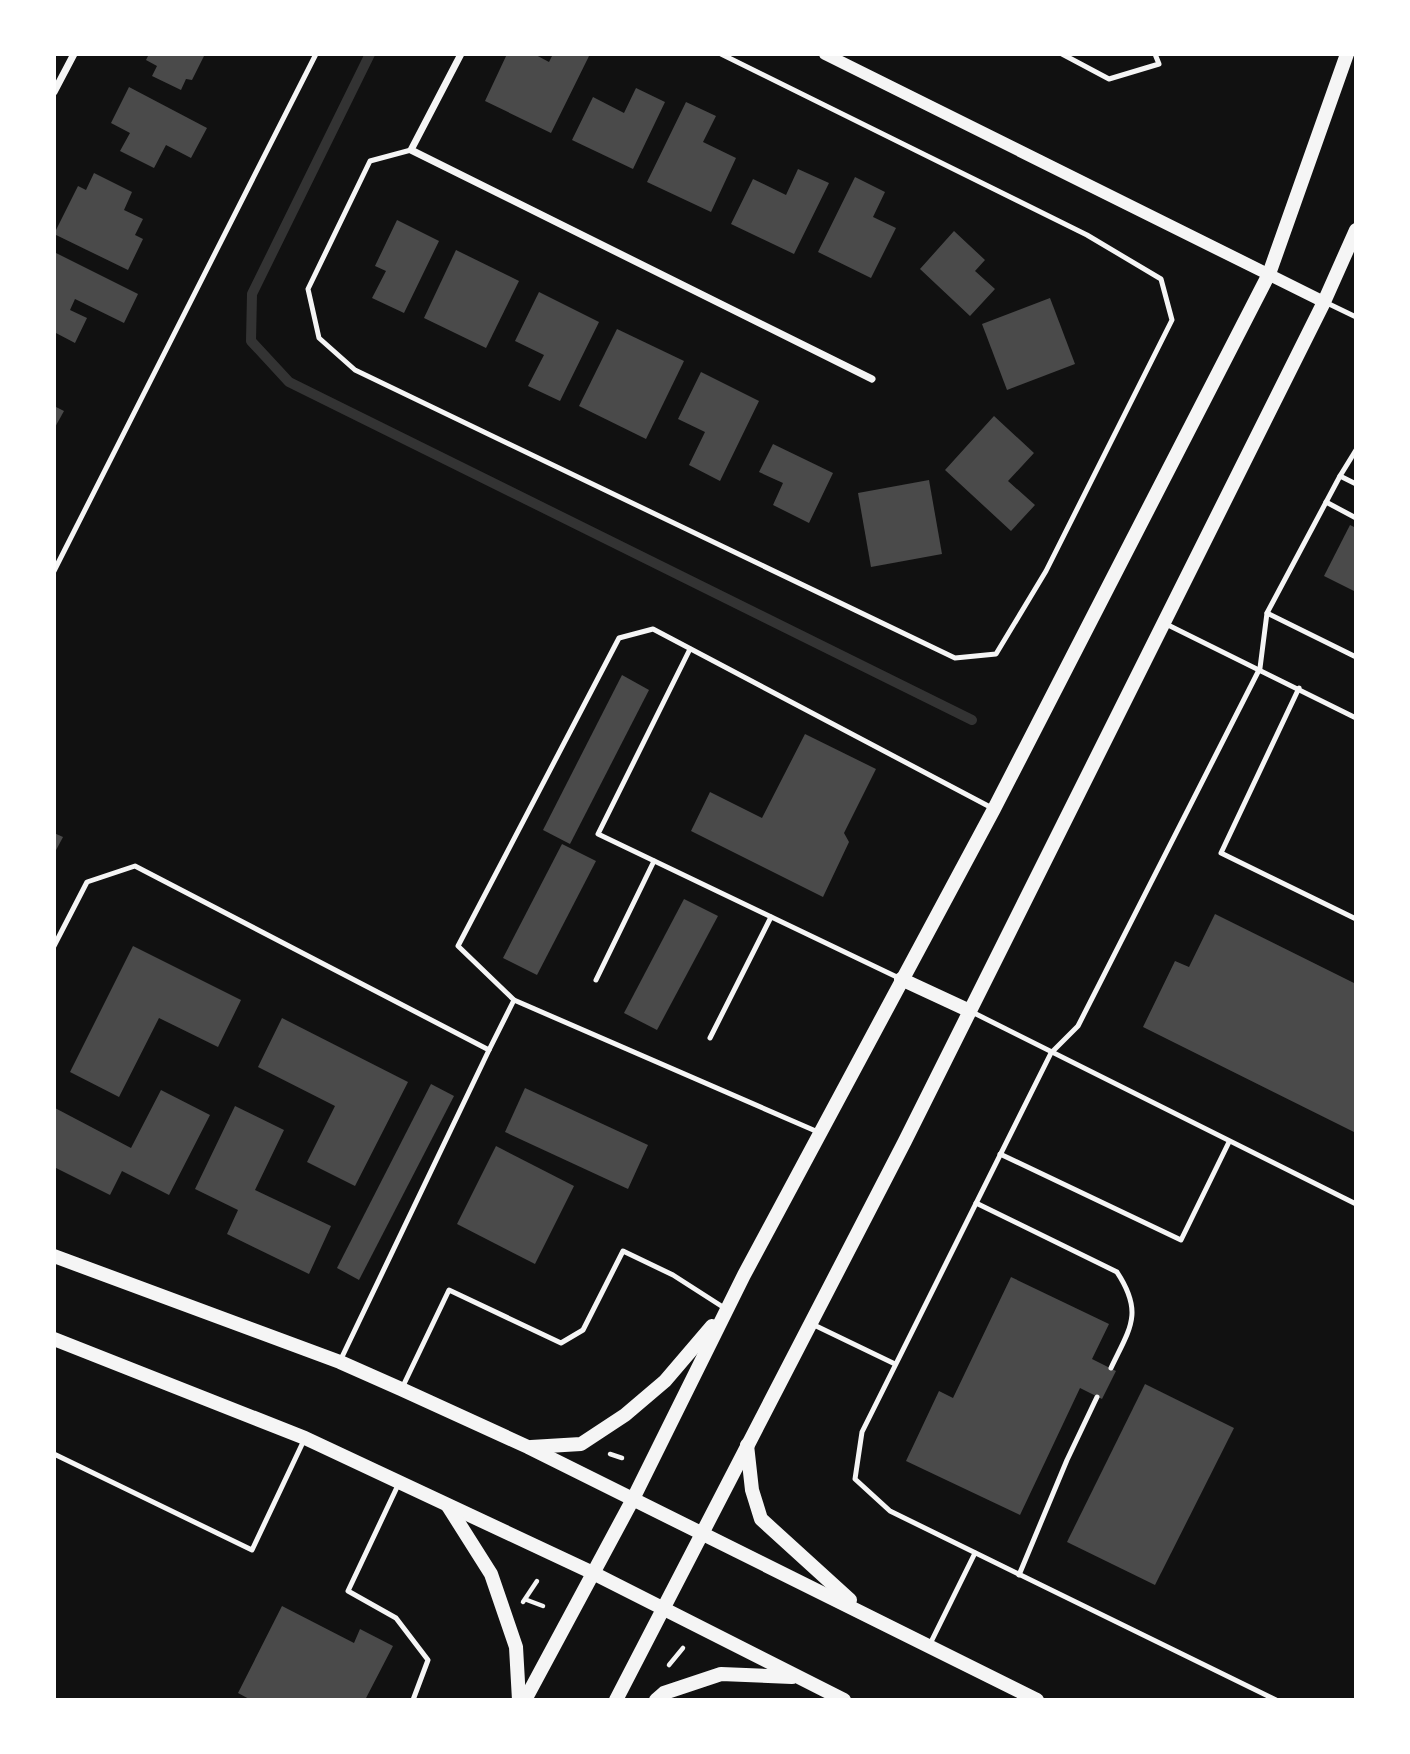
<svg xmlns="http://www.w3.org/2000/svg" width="1410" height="1754" viewBox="0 0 1410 1754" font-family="Arial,sans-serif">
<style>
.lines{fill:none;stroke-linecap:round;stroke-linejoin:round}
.stream{stroke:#333;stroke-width:10}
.building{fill:#4a4a4a}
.path{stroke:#f5f5f5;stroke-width:4.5}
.service{stroke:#f5f5f5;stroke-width:5}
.minor{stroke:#f5f5f5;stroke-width:7}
.tertiary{stroke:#f5f5f5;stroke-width:12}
.secondary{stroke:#f5f5f5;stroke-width:14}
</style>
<rect width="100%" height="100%" fill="#111"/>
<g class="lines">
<path class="stream" d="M370,54L252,294L251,341L289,382L972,720"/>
</g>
<g class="building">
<path d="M149,54H205L192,80L186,79L181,90L152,76L157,66L146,60Z"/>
<path d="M507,54H534L549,62L553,54H590L551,133L485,101Z"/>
<path d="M129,87L207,128L191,158L166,145L154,168L120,151L130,133L111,123Z"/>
<path d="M636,88L665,102L633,169L572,140L593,97L624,113Z"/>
<path d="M686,102L716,116L703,142L736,158L711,212L647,182Z"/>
<path d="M798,169L829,183L794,254L731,224L753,179L786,195Z"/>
<path d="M94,173L132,192L124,210L143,219L135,235L143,239L128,270L54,234L78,186L86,190Z"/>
<path d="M855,177L885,192L873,217L896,228L871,278L818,252Z"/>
<path d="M397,220L439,241L404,313L372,298L386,271L375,266Z"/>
<path d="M954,231L985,260L975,271L995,289L970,316L920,269Z"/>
<path d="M456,250L519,281L486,348L424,318Z"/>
<path d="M54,252L138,294L124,323L75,299L70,310L87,318L75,343L54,332Z"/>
<path d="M539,292L599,322L560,401L528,386L544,355L515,341Z"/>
<path d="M1050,298L1075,364L1007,390L982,324Z"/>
<path d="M617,329L684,361L646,439L579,406Z"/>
<path d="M701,372L759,401L720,481L689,465L705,432L678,419Z"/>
<path d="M54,406L64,411L54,429Z"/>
<path d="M994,416L1034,453L1008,481L1035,505L1011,531L945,470Z"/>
<path d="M773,444L833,473L809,523L773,505L783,483L759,472Z"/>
<path d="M929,480L942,554L871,567L858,493Z"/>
<path d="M1350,525L1356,528V592L1324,576Z"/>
<path d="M622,675L649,690L570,844L543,830Z"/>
<path d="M805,734L876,769L844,833L849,842L823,897L691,831L710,792L762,818Z"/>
<path d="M54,833L63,837L54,854Z"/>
<path d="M562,844L596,861L537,975L503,958Z"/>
<path d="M684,899L718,916L657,1030L624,1013Z"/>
<path d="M1215,914L1356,984V1133L1143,1027L1175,961L1189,967Z"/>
<path d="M133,946L241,1000L218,1047L159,1018L119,1097L70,1072Z"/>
<path d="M282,1018L408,1082L355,1186L307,1162L335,1106L258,1067Z"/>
<path d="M431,1084L454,1096L359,1280L337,1268Z"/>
<path d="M525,1088L648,1145L628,1189L505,1132Z"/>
<path d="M161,1090L210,1115L169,1195L122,1171L110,1195L54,1167L55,1108L131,1148Z"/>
<path d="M235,1106L284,1130L255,1190L331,1226L309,1274L227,1234L238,1210L195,1189Z"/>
<path d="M496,1146L574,1186L535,1264L457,1224Z"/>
<path d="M1011,1277L1109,1324L1092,1359L1116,1371L1102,1399L1080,1388L1020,1515L906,1461L939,1391L953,1398Z"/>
<path d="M1145,1384L1234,1428L1155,1585L1067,1542Z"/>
<path d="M282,1606L354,1643L360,1629L393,1646L365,1700H251L238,1693Z"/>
</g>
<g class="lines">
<g class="path">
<path d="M610,1454L622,1458"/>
<path d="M527,1600L543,1606"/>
<path d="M523,1602L537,1581"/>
<path d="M669,1665L683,1648"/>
</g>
<g class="service">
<path d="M1062,54L1109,79L1159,64L1155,54"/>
<path d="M411,150L370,161L308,289L319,338L355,370L955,658L996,654L1046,571L1172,320L1161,279L1087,235L721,54"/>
<path d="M1327,303L1356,317"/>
<path d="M1356,450L1340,476L1356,484"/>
<path d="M1326,502L1356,518"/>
<path d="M54,571L316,54"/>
<path d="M1267,613L1356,657"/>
<path d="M1164,623L1356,718"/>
<path d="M690,649L598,834L901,979"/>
<path d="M1299,688L1221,853L1356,919"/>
<path d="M54,946L87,882L135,866L489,1050L341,1359"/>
<path d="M596,980L654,861"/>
<path d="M514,1000L458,946L619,638L653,629L992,808"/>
<path d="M970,1011L1356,1204"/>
<path d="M710,1038L771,917"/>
<path d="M489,1050L514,1000L818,1132"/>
<path d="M1000,1154L1181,1240L1229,1142"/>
<path d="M976,1203L1117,1272C1144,1313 1130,1328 1111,1368"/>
<path d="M812,1324L895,1364"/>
<path d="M403,1386L449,1290L561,1343L583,1330L623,1251L673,1275L726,1309"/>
<path d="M54,1454L252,1550L305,1438"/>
<path d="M399,1483L348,1591L396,1618L428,1660L413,1700"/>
<path d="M1019,1575L1067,1460L1097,1397"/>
<path d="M930,1644L975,1553"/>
<path d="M1276,1700L890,1511L855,1479L862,1432L1051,1053L1078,1026L1260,668L1267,613L1340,476"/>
</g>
<g class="minor">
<path d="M461,54L411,150L872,379"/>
<path d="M54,92L74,54"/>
</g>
<path class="tertiary" d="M825,54L1324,302"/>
<g class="secondary">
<path d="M901,979L970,1011"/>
<path d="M54,1256L340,1362L401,1389L528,1447L1037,1700"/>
<path d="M54,1339L305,1438L591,1572L844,1700"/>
<path d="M747,1445L752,1490L761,1519L850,1600"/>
<path d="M531,1447L581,1444L625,1415L665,1381L712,1326"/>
<path d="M448,1506L491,1574L516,1647L519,1700"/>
<path d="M525,1700L633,1499L744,1275L994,809L1269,274L1347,54"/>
<path d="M616,1700L905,1141L1324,302L1356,230"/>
<path d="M656,1700L664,1693L721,1674L792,1677"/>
</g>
</g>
<rect width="1410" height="1754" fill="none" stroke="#ffffff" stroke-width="112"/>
</svg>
